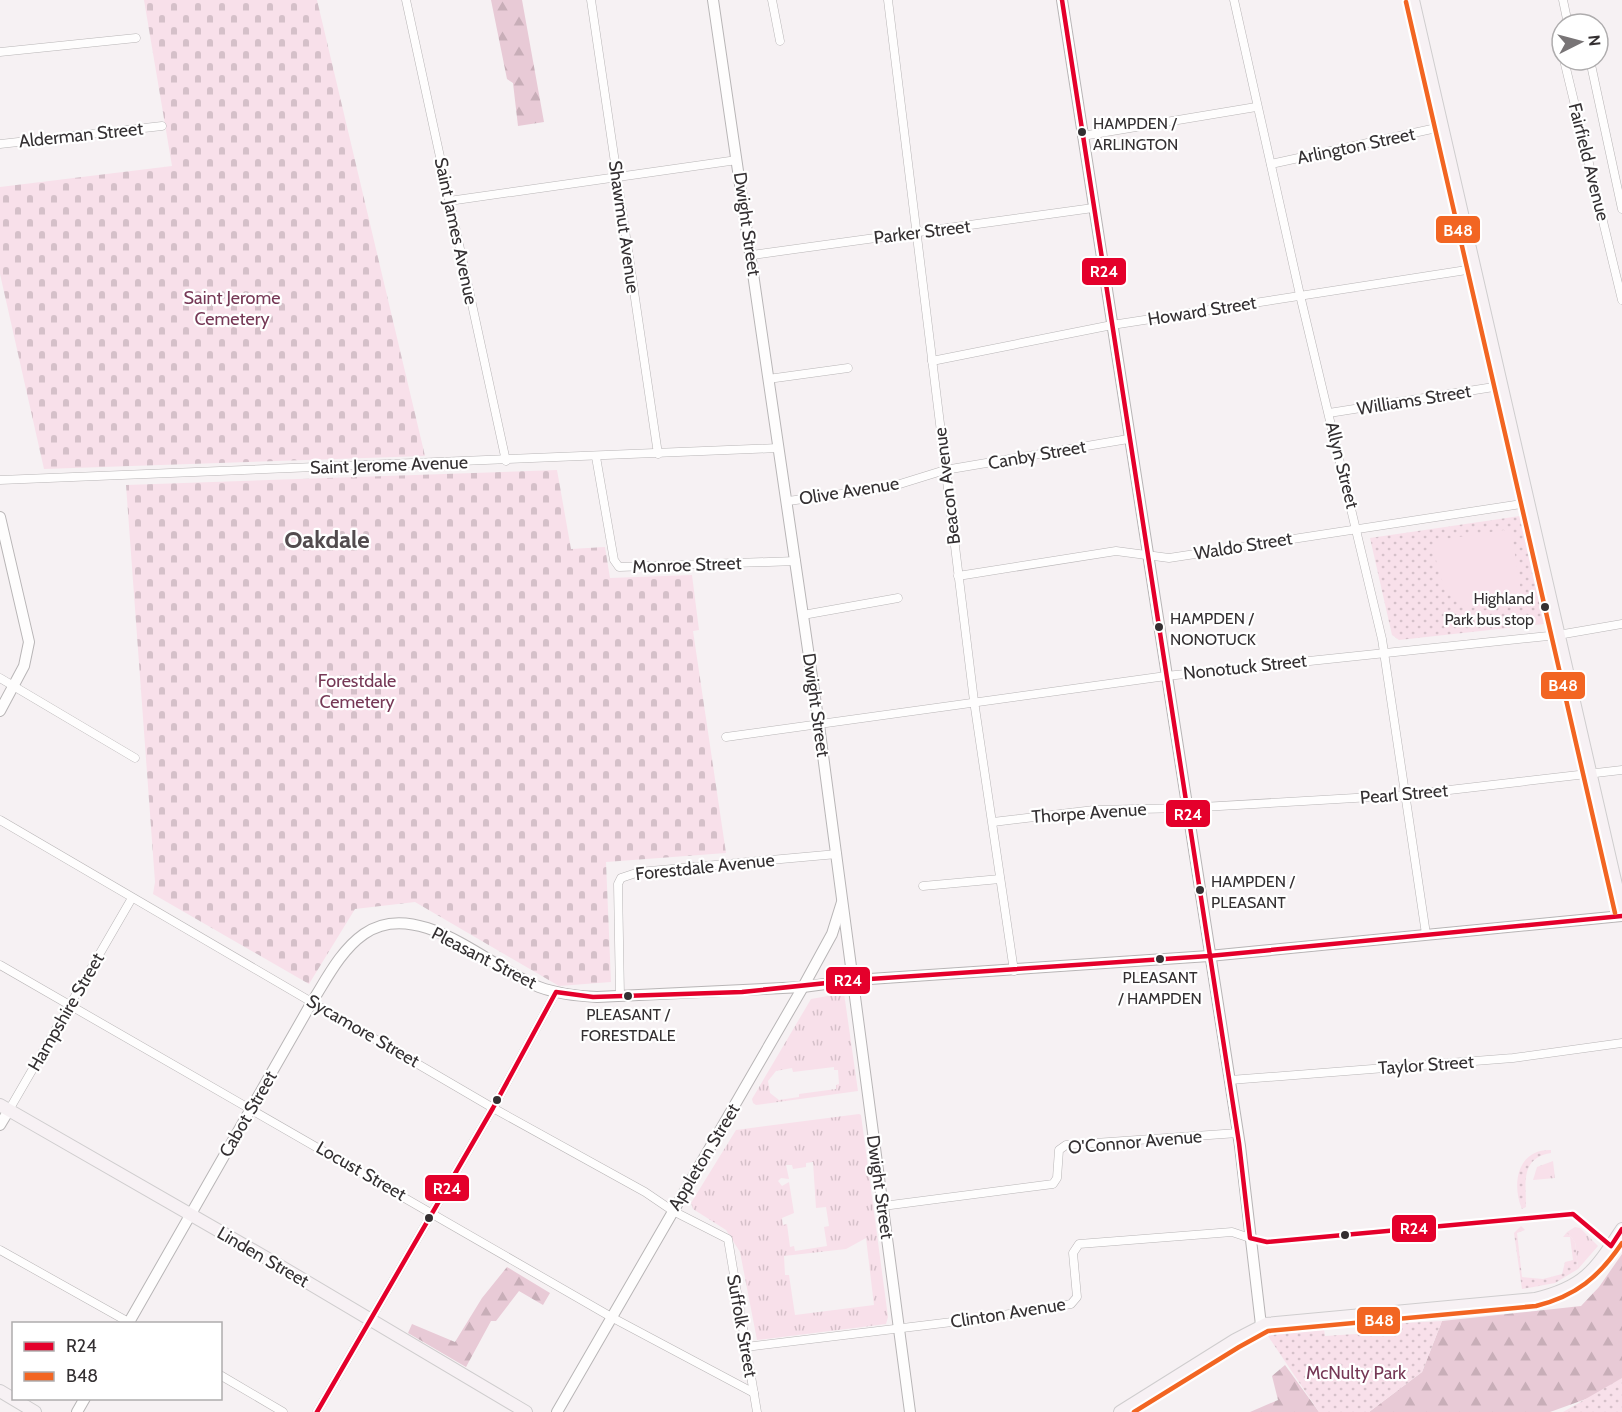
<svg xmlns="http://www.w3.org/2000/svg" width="1622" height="1412" viewBox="0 0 1622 1412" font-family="Cabin,sans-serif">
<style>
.grass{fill:url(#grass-tufts);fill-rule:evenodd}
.forest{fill:url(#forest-firs)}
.cemetery{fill:url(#cemetery-stones)}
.park{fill:url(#park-dots)}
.pitch{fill:#f8e0ea}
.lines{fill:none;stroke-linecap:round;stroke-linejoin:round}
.street-casing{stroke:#b8b5b6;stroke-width:9}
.secondary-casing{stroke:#b8b5b6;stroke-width:12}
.primary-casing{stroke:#cfcdce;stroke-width:14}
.street{stroke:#fefdfd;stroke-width:8}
.secondary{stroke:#fefdfd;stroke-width:10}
.primary{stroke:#f7f1f4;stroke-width:12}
.bus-1-casing{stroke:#fff;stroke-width:9}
.bus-2-casing{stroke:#fff;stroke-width:9}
.bus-1{stroke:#e4002b;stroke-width:4.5}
.bus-2{stroke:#f26522;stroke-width:4.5}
.bus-dot{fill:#343032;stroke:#fff;stroke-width:2}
.labels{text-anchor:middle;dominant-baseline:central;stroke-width:4.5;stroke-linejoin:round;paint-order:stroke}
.bus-label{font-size:16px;fill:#343032;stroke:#fff;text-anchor:start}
.street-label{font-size:18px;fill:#343032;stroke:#fff}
.park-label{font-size:18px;fill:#763856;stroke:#fff}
.district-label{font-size:24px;font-weight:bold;fill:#524b4e;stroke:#fff}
.line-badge{stroke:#fff;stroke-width:2}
.badge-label{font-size:16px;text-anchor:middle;font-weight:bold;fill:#fff}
</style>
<defs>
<pattern id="grass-tufts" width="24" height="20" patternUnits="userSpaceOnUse" patternTransform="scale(1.5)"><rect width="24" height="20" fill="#f8e0ea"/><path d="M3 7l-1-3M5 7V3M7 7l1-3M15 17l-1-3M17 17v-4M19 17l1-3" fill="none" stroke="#d5c0c9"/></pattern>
<pattern id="forest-firs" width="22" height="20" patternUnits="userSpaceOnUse" patternTransform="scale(1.5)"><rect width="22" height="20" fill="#e8cad6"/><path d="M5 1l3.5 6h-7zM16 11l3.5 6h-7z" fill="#c8aeb8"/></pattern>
<pattern id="cemetery-stones" width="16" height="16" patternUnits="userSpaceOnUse" patternTransform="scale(1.5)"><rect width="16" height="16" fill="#f8e0ea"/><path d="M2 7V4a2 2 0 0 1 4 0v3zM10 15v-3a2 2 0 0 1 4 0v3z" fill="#d5c0c9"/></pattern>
<pattern id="park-dots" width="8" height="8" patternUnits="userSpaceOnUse" patternTransform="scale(1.5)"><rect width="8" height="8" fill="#f8e0ea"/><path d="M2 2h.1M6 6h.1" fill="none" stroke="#d5c0c9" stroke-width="1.8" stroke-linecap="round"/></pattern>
</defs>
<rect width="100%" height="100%" fill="#f6f1f3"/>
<g class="grass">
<path d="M844,993L858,1091L756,1105L753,1103L752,1099L811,999ZM834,1067V1070H838L839,1084L836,1085V1089L799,1094V1097L779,1100L770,1093L768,1081L776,1071L792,1068L793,1072Z"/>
<path d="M859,1114L861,1115L888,1317L886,1324L757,1340L740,1252L726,1230L693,1209L691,1203L736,1130ZM813,1162L816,1208L826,1207L829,1226L824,1227L827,1246L795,1251L794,1246L790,1247L787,1224L783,1225L782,1218L794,1213L789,1182L782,1186L778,1181L781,1178L789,1179L786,1165H792L793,1169L806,1167V1163ZM866,1238L874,1305L795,1315L789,1275H785L784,1256L846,1249Z"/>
<path d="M1553,1161L1555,1178L1533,1180L1537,1167Z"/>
<path d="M1575,1227L1580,1228L1598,1246L1578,1269L1575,1242L1567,1232Z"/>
</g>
<g class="forest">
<path d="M491,0H522L544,122L518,126L513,83L507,79Z"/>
<path d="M1622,1254V1386L1550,1412H1369L1422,1372L1442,1321L1581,1306L1599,1287Z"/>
<path d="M507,1267L550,1293L543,1305L519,1291L496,1321H491L466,1367L408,1333L412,1324L455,1342L482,1298Z"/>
<path d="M1285,1365L1319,1412H1250L1278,1400L1272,1376Z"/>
</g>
<g class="cemetery">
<path d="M144,0H317L425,456L44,469L0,274V187L172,166Z"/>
<path d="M557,470L571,549L605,547L610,578L692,575L699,630L693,631L726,853L606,862L611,982L559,986L415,902L355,909L309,984L153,894L155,882L126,485Z"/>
</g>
<g class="park">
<path d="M1520,516L1544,624L1399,640L1392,635L1370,538Z"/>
<path d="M1551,1150V1153C1520,1158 1526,1183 1526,1207L1522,1209C1511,1183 1518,1149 1551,1150Z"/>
<path d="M1521,1226L1525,1230L1517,1233L1522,1277L1543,1279L1562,1274L1565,1262L1573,1260L1570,1237H1563L1567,1232L1575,1242L1578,1269L1555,1283L1522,1289L1514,1233Z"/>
<path d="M1442,1321L1422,1372L1369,1412H1319L1266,1333L1324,1329L1325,1336L1371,1333L1370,1325Z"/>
<path d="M1622,1378V1412H1563Z"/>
</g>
<path class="pitch" d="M1504,530L1512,536L1523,604C1460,616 1441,606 1433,541Z"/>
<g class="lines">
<g class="street-casing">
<g id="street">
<path d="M406,0L506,461"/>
<path d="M591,0L658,454"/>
<path d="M772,0L780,41"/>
<path d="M888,0L974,701L1014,971"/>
<path d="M1234,0L1300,295L1382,639L1426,934"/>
<path d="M1563,0L1568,24"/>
<path d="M0,52L136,38"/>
<path d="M1564,60L1622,300"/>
<path d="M1590,60L1622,209"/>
<path d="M1082,136L1256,107"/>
<path d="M0,144L162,126"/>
<path d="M1271,164L1441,127"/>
<path d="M449,201L737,160"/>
<path d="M752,255L1093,208"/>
<path d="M932,361L1112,325L1473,269"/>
<path d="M768,379L848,368"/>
<path d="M1329,413L1500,386"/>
<path d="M596,457L614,560L619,567L796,561"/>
<path d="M0,480L778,448"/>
<path d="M788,501L887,488L945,470L1128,439"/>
<path d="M958,576L1116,551L1169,558L1528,503"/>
<path d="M803,615L898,598"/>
<path d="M0,678L135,758"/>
<path d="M726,737L1166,676L1558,635L1622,624"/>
<path d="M0,820L493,1108L645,1192L673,1211L728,1239L757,1412"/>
<path d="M993,822L1094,810L1185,808L1406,795L1622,770"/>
<path d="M923,886L1000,879"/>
<path d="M0,965L613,1318L754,1393"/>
<path d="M620,996L618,884L621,878L639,872L837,854"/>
<path d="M1230,1080L1513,1058L1622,1043"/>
<path d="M9,1110L132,898"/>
<path d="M883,1206L1053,1184L1057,1178L1059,1150L1066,1145L1238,1133"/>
<path d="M0,1250L132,1324"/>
<path d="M746,1347L985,1318L1071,1304L1077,1297L1073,1253L1079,1244L1232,1232L1250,1238"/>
<path d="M220,1375L283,1412"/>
<path d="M317,1412L493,1108L556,992"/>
</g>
</g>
<g class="secondary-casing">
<g id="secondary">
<path d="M713,0L819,725L910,1412"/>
<path d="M1062,0L1240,1146L1261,1325"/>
<path d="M0,517L29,642L24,666L0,711"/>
<path d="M0,1125L9,1110"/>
<path d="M128,1324L312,1002C327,978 341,950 364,934C418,896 490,968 539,987C558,994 576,996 597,997L803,987L855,980L1209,956L1622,916"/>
<path d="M77,1412L85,1398"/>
<path d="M557,1412L803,987L832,934L842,902"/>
</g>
</g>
<g class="primary-casing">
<g id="primary">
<path d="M1413,0L1622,911"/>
<path d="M0,1105L275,1263L526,1412"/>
<path d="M0,1391L35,1412"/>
<path d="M1120,1412L1235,1340L1266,1324L1535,1299C1585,1287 1595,1270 1622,1229"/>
</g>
</g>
<use href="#street" class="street"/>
<use href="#secondary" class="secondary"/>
<use href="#primary" class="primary"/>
<g class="bus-1-casing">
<g id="bus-1">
<path d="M1062,0L1239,1143L1250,1238L1267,1242L1573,1214L1611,1246L1622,1229"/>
<path d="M317,1412L493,1108L556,992L593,997L742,992L855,980L1209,956L1622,916"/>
</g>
</g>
<g class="bus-2-casing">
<g id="bus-2">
<path d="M1406,2L1615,913"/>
<path d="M1134,1412L1239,1347L1268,1331L1536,1306C1576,1296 1599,1277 1622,1243"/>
</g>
</g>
<use href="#bus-1" class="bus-1"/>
<use href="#bus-2" class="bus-2"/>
</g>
<g class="bus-dot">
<circle cx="1082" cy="132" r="5"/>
<circle cx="1545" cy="607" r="5"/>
<circle cx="1159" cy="627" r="5"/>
<circle cx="1200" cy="890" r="5"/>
<circle cx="1160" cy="959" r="5"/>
<circle cx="628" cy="996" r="5"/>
<circle cx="497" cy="1100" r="5"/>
<circle cx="429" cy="1218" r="5"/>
<circle cx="1345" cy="1235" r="5"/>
</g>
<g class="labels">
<g class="bus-label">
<text x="1093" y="123">HAMPDEN /<tspan x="1093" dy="21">ARLINGTON</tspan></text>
<text x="1534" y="598" text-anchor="end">Highland<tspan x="1534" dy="21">Park bus stop</tspan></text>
<text x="1170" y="618">HAMPDEN /<tspan x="1170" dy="21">NONOTUCK</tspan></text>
<text x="1211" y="881">HAMPDEN /<tspan x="1211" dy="21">PLEASANT</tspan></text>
<text x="1160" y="977" text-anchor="middle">PLEASANT<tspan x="1160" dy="21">/ HAMPDEN</tspan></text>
<text x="628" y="1014" text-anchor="middle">PLEASANT /<tspan x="628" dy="21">FORESTDALE</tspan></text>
</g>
<g class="street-label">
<text transform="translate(81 135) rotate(-6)">Alderman Street</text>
<text transform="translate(1356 146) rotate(-12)">Arlington Street</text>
<text transform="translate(1589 162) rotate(76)">Fairfield Avenue</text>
<text transform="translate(747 224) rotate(82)">Dwight Street</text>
<text transform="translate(624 227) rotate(82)">Shawmut Avenue</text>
<text transform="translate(456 231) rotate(78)">Saint James Avenue</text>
<text transform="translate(922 232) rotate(-7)">Parker Street</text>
<text transform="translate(1202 311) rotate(-9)">Howard Street</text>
<text transform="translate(1414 400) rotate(-9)">Williams Street</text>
<text transform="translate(1037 455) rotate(-10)">Canby Street</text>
<text transform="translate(389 465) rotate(-2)">Saint Jerome Avenue</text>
<text transform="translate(1342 465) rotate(76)">Allyn Street</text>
<text transform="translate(947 486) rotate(-97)">Beacon Avenue</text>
<text transform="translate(849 491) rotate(-9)">Olive Avenue</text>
<text transform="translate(1243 546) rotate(-9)">Waldo Street</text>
<text transform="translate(687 565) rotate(-2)">Monroe Street</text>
<text transform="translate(1245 667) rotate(-6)">Nonotuck Street</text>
<text transform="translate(816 705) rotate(82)">Dwight Street</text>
<text transform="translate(1404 794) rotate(-5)">Pearl Street</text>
<text transform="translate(1089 813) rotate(-4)">Thorpe Avenue</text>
<text transform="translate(705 867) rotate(-6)">Forestdale Avenue</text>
<text transform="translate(484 958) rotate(27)">Pleasant Street</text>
<text transform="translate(66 1012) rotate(-60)">Hampshire Street</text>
<text transform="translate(363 1031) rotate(30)">Sycamore Street</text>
<text transform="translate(1426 1065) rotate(-4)">Taylor Street</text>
<text transform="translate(248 1114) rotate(-60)">Cabot Street</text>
<text transform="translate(1135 1142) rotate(-5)">O'Connor Avenue</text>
<text transform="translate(704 1157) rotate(-59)">Appleton Street</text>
<text transform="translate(361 1171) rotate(30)">Locust Street</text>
<text transform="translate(880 1187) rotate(82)">Dwight Street</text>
<text transform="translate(263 1257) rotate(30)">Linden Street</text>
<text transform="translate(1008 1313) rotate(-9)">Clinton Avenue</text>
<text transform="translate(742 1326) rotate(80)">Suffolk Street</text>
</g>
<g class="park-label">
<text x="232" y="298">Saint Jerome<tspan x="232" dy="21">Cemetery</tspan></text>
<text x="357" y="681">Forestdale<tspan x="357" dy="21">Cemetery</tspan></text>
<text x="1356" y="1373">McNulty Park</text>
</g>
<g class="district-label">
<text x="327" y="539">Oakdale</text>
</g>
</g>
<g class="line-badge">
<rect x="1435" y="215" width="46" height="29" rx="6" fill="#f26522"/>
<rect x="1081" y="257" width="46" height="29" rx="6" fill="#e4002b"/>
<rect x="1540" y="671" width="46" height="29" rx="6" fill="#f26522"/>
<rect x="1165" y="799" width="46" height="29" rx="6" fill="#e4002b"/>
<rect x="825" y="966" width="46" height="29" rx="6" fill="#e4002b"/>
<rect x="424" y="1174" width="46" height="28" rx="6" fill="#e4002b"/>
<rect x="1391" y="1214" width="46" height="29" rx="6" fill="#e4002b"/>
<rect x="1356" y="1306" width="45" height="29" rx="6" fill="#f26522"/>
</g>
<g class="badge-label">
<text x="1458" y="236">B48</text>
<text x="1104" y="277">R24</text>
<text x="1563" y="691">B48</text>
<text x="1188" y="820">R24</text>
<text x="848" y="986">R24</text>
<text x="447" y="1194">R24</text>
<text x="1414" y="1234">R24</text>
<text x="1379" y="1326">B48</text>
</g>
<rect x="12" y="1322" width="210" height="78" fill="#ffffff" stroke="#aeacad" stroke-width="1.5"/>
<rect x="24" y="1342" width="30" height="9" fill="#e4002b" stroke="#aeacad" stroke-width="1.5"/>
<text x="66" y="1352" font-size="18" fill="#343032">R24</text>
<rect x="24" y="1372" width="30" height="9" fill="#f26522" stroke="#aeacad" stroke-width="1.5"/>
<text x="66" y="1382" font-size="18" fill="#343032">B48</text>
<g transform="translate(1580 42) rotate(84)"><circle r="28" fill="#ffffff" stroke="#aeacad" stroke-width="1.5"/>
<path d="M0-4.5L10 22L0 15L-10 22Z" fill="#787476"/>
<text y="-9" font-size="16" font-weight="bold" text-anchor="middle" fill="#343032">N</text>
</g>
</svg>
